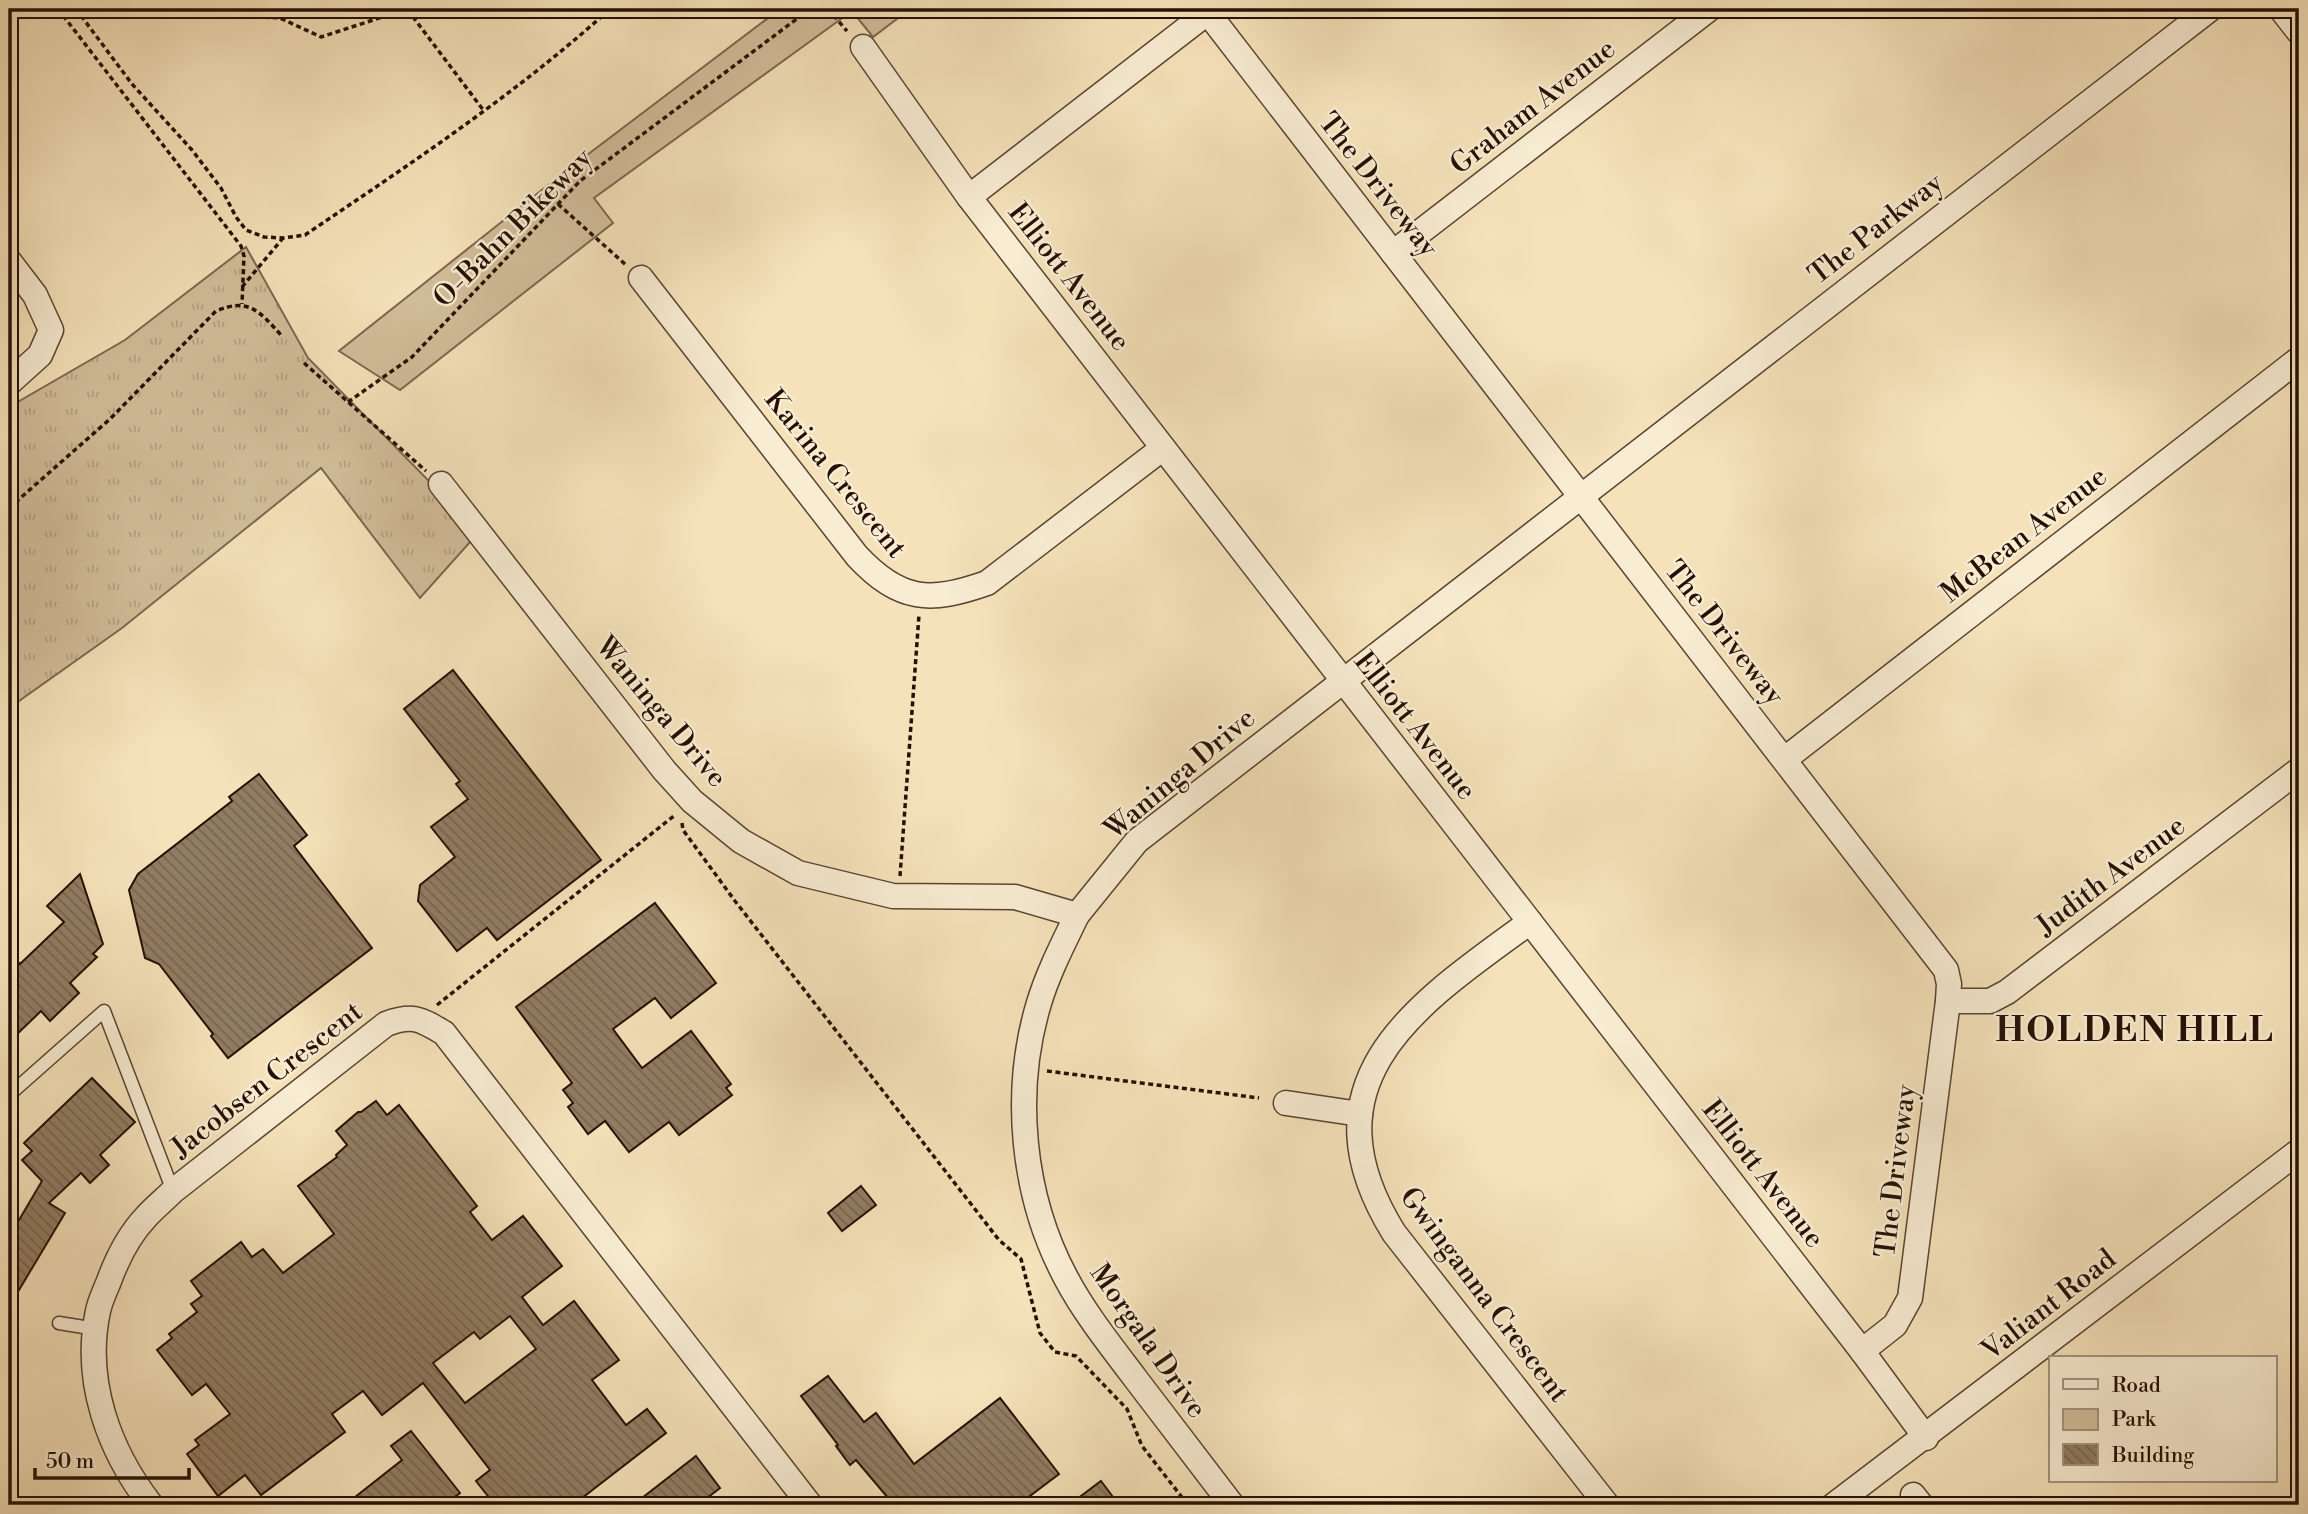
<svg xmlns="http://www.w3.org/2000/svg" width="2308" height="1514" viewBox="0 0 2308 1514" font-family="'Libre Bodoni',serif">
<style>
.grass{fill:url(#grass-tufts);stroke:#7c6750;stroke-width:2}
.park{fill:#d2be9b;stroke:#7c6750;stroke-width:2}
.building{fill:url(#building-back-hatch);stroke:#251005;stroke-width:2;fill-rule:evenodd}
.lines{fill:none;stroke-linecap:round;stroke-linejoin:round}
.lane-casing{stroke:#594432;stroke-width:15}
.street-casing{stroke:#594432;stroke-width:27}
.path{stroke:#251005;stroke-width:3.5;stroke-dasharray:5 3.5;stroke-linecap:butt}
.lane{stroke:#f8ecd2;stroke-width:12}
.street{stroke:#f8ecd2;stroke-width:24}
.labels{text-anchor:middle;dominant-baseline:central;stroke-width:5;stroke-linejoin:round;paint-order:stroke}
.street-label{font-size:28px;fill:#251005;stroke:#f8ecd2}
.district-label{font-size:35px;font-weight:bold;letter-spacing:2px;fill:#251005;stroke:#f8ecd2}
</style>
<defs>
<pattern id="grass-tufts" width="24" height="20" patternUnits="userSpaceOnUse" patternTransform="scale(1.75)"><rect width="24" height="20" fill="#d2be9b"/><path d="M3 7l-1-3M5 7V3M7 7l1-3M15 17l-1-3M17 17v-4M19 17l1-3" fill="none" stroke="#b4a284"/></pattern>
<pattern id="building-back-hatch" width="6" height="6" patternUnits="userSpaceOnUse" patternTransform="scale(1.75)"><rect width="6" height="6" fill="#917d63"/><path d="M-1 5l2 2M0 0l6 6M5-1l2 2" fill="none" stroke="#766550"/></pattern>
</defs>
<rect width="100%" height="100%" fill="#f5e2ba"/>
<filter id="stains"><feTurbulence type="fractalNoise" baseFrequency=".00286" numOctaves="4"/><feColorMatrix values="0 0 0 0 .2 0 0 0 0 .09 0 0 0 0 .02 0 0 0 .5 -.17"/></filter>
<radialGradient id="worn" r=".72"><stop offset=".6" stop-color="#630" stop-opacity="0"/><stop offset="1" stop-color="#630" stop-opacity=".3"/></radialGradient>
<path class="grass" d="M246,247L308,358L479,532L420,598L321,468L122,628L9,708V407L125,340Z"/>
<path class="park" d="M780,9H910L873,37L852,11L594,198L613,223L400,390L339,351L562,174Z"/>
<g class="building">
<path d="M453,670L601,860L497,940L487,928L457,951L418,901L420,885L455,857L431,827L468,799L456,784L460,781L404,709Z"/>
<path d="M259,774L307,835L294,846L372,948L228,1058L211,1036L213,1034L159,964L145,958L129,890L138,874L232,801L229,797Z"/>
<path d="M80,874L103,944L93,954L97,957L70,983L79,993L50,1021L41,1011L9,1042V952L20,964L64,922L47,906Z"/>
<path d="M655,903L716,983L671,1018L655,998L613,1029L642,1068L691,1031L731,1084L726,1088L732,1095L679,1135L669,1122L629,1152L605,1121L588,1134L568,1107L573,1103L563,1090L572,1083L516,1007Z"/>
<path d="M92,1078L135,1122L100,1155L109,1165L90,1183L81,1173L49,1203L65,1213L13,1300L9,1299V1237L42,1181L22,1160L32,1151L24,1143Z"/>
<path d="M376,1101L387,1115L399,1105L477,1206L470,1212L492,1240L523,1216L562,1266L522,1297L543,1325L574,1301L619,1360L592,1380L626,1425L647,1409L666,1433L573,1505H495L476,1481L490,1470L423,1383L382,1415L363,1391L332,1414L345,1432L261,1495L245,1475L218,1496L187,1454L199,1445L195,1440L230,1414L206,1384L192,1395L157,1350L172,1338L169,1334L197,1312L191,1304L202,1296L191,1281L241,1242L252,1257L263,1249L283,1273L334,1234L298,1186L337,1157L336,1155L347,1145L336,1131L358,1112H361ZM510,1316L536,1349L465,1403L433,1363L474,1332L480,1339Z"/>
<path d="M861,1186L876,1205L842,1231L828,1213Z"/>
<path d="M828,1376L864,1422L876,1413L914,1464L1000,1398L1059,1474L1018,1505H894L856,1460L850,1465L836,1446L838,1445L801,1396Z"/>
<path d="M411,1431L460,1493L444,1505H345L402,1460L391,1446Z"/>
<path d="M696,1456L720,1488L698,1505H633Z"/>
<path d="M1101,1481L1119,1505H1069Z"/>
</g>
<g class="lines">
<g class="lane-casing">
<g id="lane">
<path d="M9,1095L104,1011L173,1191"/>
<path d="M9,1308L11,1309"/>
<path d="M59,1323L96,1329"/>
</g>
</g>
<g class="street-casing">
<g id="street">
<path d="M2281,9L2299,32"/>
<path d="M1208,13L1946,970L1949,984L1948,1001L1910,1298L1895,1325L1862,1351"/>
<path d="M863,47L969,197L1862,1351L1926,1438"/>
<path d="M969,197L1212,9"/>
<path d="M1393,253L1709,9"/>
<path d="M9,261L35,295L51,330L40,355L9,383"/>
<path d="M641,278L857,556C900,602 930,603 987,583L1163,448"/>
<path d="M441,484L664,770L692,801L741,841L798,873L893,896L1015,897L1077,915L1137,841L2210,9"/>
<path d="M1785,759L2299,359"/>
<path d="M1077,915C1063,944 1048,973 1039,1003C1012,1092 1022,1196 1066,1278C1085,1314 1111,1346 1135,1378C1168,1421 1200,1463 1232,1505"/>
<path d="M1530,922C1417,1004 1299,1080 1394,1233L1607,1505"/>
<path d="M1948,1001H1990L2007,992L2299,770"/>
<path d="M1286,1103L1360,1114"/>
<path d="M1913,1495L1921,1505"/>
<path d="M151,1505C109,1451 83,1381 98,1311C100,1301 105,1291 109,1281C117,1259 129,1235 146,1217C154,1208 164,1200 173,1191L386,1024C413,1014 420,1019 444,1033L810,1505"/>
<path d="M1834,1505L2299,1151"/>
</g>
</g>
<g class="path">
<path d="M58,9L241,246L244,256L242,304"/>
<path d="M76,9L132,84L192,150L221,188L236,217L246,230L264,237L283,238L305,235C410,164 516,94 610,9"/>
<path d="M232,9L243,16L280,18L321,37L407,9L484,111"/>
<path d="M828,9L847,31"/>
<path d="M558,204L626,265"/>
<path d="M242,287L283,238"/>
<path d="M304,363L426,471"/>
<path d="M348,402L412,357L580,181L810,9"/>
<path d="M9,508L110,419L216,311C249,297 260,312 281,335"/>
<path d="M682,823L683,830L735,901L999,1240L1021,1259L1040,1333L1055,1352L1076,1356L1127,1409L1142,1446L1188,1505"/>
<path d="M900,876L919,615"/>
<path d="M437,1005L675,815"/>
<path d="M1047,1071L1259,1098"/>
</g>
<use href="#lane" class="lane"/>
<use href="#street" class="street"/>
</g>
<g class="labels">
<g class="street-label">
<text transform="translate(1533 107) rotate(-38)">Graham Avenue</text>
<text transform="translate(1378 185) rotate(52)">The Driveway</text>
<text transform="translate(513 228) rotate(-45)">O-Bahn Bikeway</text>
<text transform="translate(1876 229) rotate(-38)">The Parkway</text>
<text transform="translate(1069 277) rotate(52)">Elliott Avenue</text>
<text transform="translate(835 474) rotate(51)">Karina Crescent</text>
<text transform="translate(2024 535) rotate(-38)">McBean Avenue</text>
<text transform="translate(1724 633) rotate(52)">The Driveway</text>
<text transform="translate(661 712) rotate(50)">Waninga Drive</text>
<text transform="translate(1415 726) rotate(52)">Elliott Avenue</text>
<text transform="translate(1180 774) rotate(-40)">Waninga Drive</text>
<text transform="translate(2111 876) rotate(-37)">Judith Avenue</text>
<text transform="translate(267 1080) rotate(-38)">Jacobsen Crescent</text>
<text transform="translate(1896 1171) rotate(-83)">The Driveway</text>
<text transform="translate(1763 1174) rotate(52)">Elliott Avenue</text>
<text transform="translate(1484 1295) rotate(53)">Gwinganna Crescent</text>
<text transform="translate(2049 1305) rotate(-38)">Valiant Road</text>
<text transform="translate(1148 1341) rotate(55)">Morgala Drive</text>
</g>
<g class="district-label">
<text x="2135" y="1030">HOLDEN HILL</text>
</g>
</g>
<rect width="2308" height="1514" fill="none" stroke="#f5e2ba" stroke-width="35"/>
<rect x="10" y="10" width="2287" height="1493" fill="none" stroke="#251005" stroke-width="3.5"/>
<rect x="18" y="18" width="2273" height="1479" fill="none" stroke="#251005" stroke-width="2"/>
<rect x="2049" y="1356" width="228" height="126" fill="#f8ecd2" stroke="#a49480" stroke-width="2"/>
<rect x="2063" y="1379" width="35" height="10" fill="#f8ecd2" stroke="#a49480" stroke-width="2"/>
<text x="2112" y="1392" font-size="21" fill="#251005">Road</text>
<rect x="2063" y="1409" width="35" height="21" fill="#d2be9b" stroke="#a49480" stroke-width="2"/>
<text x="2112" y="1426" font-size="21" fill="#251005">Park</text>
<rect x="2063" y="1444" width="35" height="21" fill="url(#building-back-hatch)" stroke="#a49480" stroke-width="2"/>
<text x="2112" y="1462" font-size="21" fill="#251005">Building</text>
<path d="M35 1468v10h154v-10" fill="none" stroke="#251005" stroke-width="3.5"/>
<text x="46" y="1468" font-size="21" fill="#251005" stroke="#f8ecd2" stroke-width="5" paint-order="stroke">50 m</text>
<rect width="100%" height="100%" filter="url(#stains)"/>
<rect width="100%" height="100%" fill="url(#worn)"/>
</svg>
